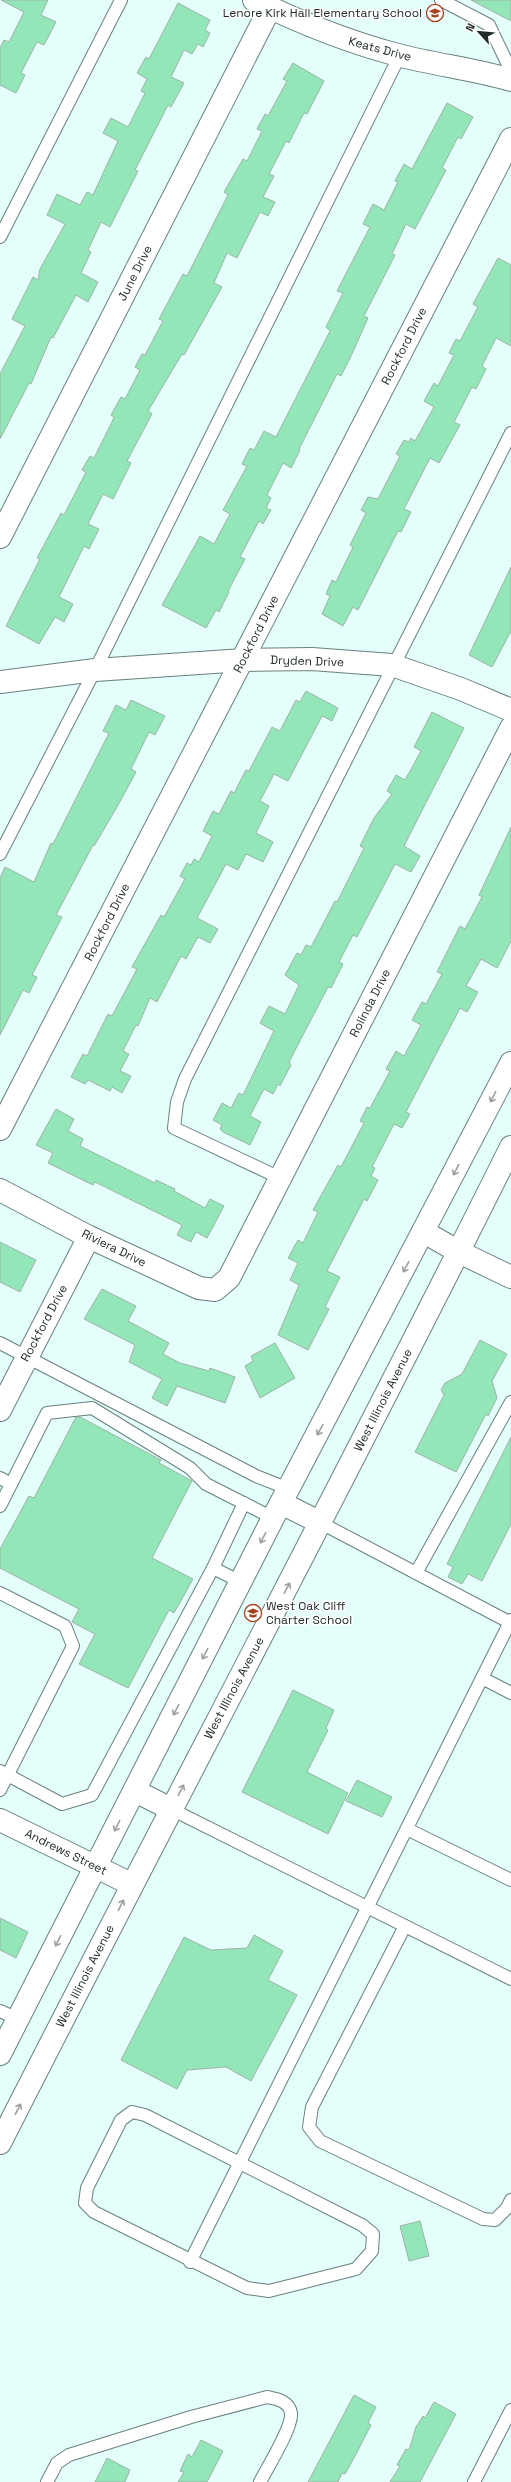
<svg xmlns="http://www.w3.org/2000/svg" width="511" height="2482" viewBox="0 0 511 2482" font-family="'Space Grotesk',sans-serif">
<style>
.building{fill:#92e6b8;stroke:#9fb3a7}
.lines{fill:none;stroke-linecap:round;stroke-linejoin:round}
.service-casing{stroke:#68807e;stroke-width:14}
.minor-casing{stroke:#68807e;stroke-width:24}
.tertiary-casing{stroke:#68807e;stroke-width:24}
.secondary-casing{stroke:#68807e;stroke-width:24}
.service{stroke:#fff;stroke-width:12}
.minor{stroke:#fff;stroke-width:22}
.tertiary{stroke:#fff;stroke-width:22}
.secondary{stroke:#fff;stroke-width:22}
.oneway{stroke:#9b9f9f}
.labels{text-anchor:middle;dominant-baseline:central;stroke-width:3;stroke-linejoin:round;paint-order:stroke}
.poi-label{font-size:12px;fill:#202a29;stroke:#fff;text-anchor:end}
.street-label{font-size:12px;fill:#202a29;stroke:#fff}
</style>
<rect width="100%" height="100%" fill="#e3fefb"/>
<g class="building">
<path d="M1,0H48L41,15L56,22L44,45L37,42L21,73L25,75L16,93L0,85V48L4,40L9,42L24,12Z"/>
<path d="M471,0H511V21Z"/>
<path d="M178,3L210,20L205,30L210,33L203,47L198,44L192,54L184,50L171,77L184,83L171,107L168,105L135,170L138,171L110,227L101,222L88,250L91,252L81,273L98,282L88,302L76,295L53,338L51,337L31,384L29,383L0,439V374L25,326L12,319L33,277L38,280L40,269L65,224L47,215L57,194L80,205L87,192L93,195L118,141L103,133L111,118L128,127L145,93L141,91L147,79L137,73L146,57L149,59Z"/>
<path d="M293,63L324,81L307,114L304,113L289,143L286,141L269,174L274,176L263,197L275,202L268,216L260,212L237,258L227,253L214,283L222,287L184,355L182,354L148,411L152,414L127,461L131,463L113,499L103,494L88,524L99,529L89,549L84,546L59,597L73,604L64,622L55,617L39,644L6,626L40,559L37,558L61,513L64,515L86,472L82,470L90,456L94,458L111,424L114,417L111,415L121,397L125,399L140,370L135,367L142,354L145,355L163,321L159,319L183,274L187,276L228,195L224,192L243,159L247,161L262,131L257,129L265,114L268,116L287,81L283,79Z"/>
<path d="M447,103L473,117L461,139L458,137L442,168L446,170L415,229L406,224L392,254L395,255L364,316L368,318L352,354L341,376L337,374L299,449L300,450L291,468L283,463L267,495L271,498L266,508L271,510L263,524L259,521L240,557L245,559L228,591L229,592L219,612L216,610L206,628L162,605L200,536L214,544L230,514L223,510L247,466L242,464L250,448L254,450L264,431L276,437L330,331L326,327L343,293L337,291L370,227L363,224L373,204L384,210L398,182L395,181L404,164L412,169Z"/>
<path d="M498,258L511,265V346L496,338L482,366L486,369L476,389L472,387L454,422L460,425L439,463L430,458L404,509L411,512L401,532L398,531L358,610L353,607L343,626L322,614L330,596L326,594L332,580L336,582L353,547L350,545L366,513L361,510L368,497L378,499L400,456L396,454L404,440L409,442L411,438L415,441L434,407L424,401L434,383L438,386L454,355L449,353L456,339L460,341L478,307L473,304Z"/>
<path d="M511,567V631L492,667L469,655Z"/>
<path d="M306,691L338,708L332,721L322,716L288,781L274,774L260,801L269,806L256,833L273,842L263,862L246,854L238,870L226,864L197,918L218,929L210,943L198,937L186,959L181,956L157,1002L150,998L138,1026L136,1025L123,1051L129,1054L120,1071L131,1076L122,1093L112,1087L110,1091L88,1080L85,1084L71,1077L83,1054L87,1056L108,1014L112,1016L137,969L132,967L161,915L164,917L185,879L180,876L187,863L191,865L194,859L199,862L212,836L203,831L213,811L219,814L231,791L234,793L246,770L249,771L272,727L280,731L296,700L300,702Z"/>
<path d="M131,700L165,716L155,735L149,732L131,769L136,772L117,807L94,846L93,845L56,915L62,917L32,975L37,977L29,993L23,990L0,1035V878L5,867L34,882L51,843L53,844L109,733L103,731L116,705L126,710Z"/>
<path d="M432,712L464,728L404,846L420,856L411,872L395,864L357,937L353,935L339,962L343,964L331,988L328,987L289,1062L291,1065L280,1086L278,1084L273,1094L264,1089L250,1116L261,1122L250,1145L223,1132L220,1129L222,1125L213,1120L222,1103L231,1108L239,1093L243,1095L274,1031L260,1023L269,1006L285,1014L299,985L285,975L297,953L301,955L306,945L311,947L335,901L337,902L364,848L360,846L374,818L392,794L387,791L396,775L405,780L421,751L414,747Z"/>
<path d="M511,827V941L497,968L481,959L466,986L478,992L467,1012L460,1008L406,1112L410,1114L402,1128L394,1124L372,1167L375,1168L371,1176L378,1180L367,1201L364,1199L327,1271L340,1277L325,1307L329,1309L308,1350L278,1335L299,1285L290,1280L298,1263L288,1258L298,1240L303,1243L318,1212L313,1210L338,1165L341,1167L364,1123L360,1121L367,1107L370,1108L390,1071L386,1069L396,1051L404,1056L421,1025L412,1020L422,1002L426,1004L442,974L437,972L460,926L465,929L482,897L479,895Z"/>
<path d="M56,1109L74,1119L68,1131L83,1139L80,1146L155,1183L156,1180L175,1189L174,1191L205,1208L210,1199L224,1206L207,1238L196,1232L191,1242L177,1235L182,1225L95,1182L93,1185L48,1163L53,1153L36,1145Z"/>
<path d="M0,1242L36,1260L20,1292L0,1282Z"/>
<path d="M102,1289L136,1306L128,1321L169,1343L163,1354L180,1363L209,1371L210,1368L235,1377L225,1403L177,1386L167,1406L152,1398L162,1379L129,1362L135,1345L84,1319Z"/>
<path d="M480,1340L507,1354L492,1381L497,1398L488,1416L486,1414L456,1472L415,1452L444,1395L441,1390L445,1383L462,1374Z"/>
<path d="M275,1343L295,1378L260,1398L245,1366L253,1361L251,1356Z"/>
<path d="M76,1417H80L161,1460L159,1463L192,1481L152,1558L193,1579L174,1613L169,1610L128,1688L79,1664L95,1634L72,1622L79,1609L0,1568V1549L29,1496L34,1498Z"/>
<path d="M511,1437V1524L482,1581L468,1574L462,1584L448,1577L453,1567L447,1564Z"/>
<path d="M293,1690L334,1710L326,1728L328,1730L307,1772L348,1793L328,1834L242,1792Z"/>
<path d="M357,1780L392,1797L382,1817L346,1801Z"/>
<path d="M0,1918L28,1932L16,1958L0,1950Z"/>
<path d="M254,1935L283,1951L268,1980L297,1995L251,2081L226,2067L187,2070L177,2089L121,2060L184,1937L211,1950L247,1948Z"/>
<path d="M420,2221L429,2256L409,2261L400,2226Z"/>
<path d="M354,2395L376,2407L368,2423L371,2425L354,2458L345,2474L342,2473L338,2482H308Z"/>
<path d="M434,2402L456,2414L420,2482H390L400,2466L397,2465L406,2449L409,2450L416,2427L423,2416L425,2418Z"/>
<path d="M201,2440L223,2451L207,2482H178L184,2472L180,2471L188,2454L192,2457Z"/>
<path d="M107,2458L130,2470L125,2482H95Z"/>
</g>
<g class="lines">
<g class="service-casing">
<g id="service">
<path d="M441,0L489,25L511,71"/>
<path d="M0,237L121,0"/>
<path d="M0,854L95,670L400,55"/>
<path d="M280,1178L174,1128L177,1102L185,1079L511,433"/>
<path d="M0,1343L256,1476L289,1489"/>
<path d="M0,1478L11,1484"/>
<path d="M0,1506L47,1413L92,1408L190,1468L206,1484L273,1518"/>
<path d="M321,1523L511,1623"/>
<path d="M213,1568L244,1503"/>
<path d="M416,1573L511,1402"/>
<path d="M0,1593L65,1626L73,1646L0,1790"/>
<path d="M482,1678L511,1693"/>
<path d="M0,1771L62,1804L92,1795L213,1568L241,1582"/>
<path d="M171,1809L511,1979"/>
<path d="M407,1829L511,1880"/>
<path d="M405,1926L312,2107L309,2127L320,2141L483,2219L495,2220L507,2208L511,2200"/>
<path d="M0,2011L18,2019"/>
<path d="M132,2112L145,2115L362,2225L373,2234L372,2251L356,2269L269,2291L247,2288L94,2212L85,2203L87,2188L121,2120Z"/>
<path d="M190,2262L511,1620"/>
<path d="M47,2482L57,2463L69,2455L191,2417L267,2397C277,2399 289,2401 291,2413C293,2427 267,2468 260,2482"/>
<path d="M474,2482L511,2410"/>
</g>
</g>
<g class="minor-casing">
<g id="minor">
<path d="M0,537L270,8"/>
<path d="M0,682L95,670L244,660L312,659L392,665L461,689L511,710"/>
<path d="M0,1129L511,139"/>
<path d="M0,1190L89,1237L199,1288L215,1290L229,1278L511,728"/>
<path d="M424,1232L459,1252L511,1277"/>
<path d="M0,1410L89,1237"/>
<path d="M0,1820L131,1884"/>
</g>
</g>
<g class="tertiary-casing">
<path id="tertiary" d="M254,0C301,23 348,42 398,55C436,65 474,69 511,80"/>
</g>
<g class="secondary-casing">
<g id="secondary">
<path d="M281,1503L321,1523"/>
<path d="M135,1791L171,1809"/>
<path d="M0,2054L273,1518L511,1063"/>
<path d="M0,2143C169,1810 345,1481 511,1147"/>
</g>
</g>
<use href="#service" class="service"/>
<use href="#minor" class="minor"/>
<use href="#tertiary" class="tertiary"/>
<use href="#secondary" class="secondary"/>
</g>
<defs><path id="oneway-shaft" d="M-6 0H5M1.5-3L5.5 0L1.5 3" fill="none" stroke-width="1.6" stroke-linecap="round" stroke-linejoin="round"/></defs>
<g class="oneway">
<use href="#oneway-shaft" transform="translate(493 1097) rotate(117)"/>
<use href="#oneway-shaft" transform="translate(456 1170) rotate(117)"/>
<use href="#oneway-shaft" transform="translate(406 1267) rotate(118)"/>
<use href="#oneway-shaft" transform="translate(320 1430) rotate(118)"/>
<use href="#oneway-shaft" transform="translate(263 1538) rotate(117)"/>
<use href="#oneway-shaft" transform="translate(287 1588) rotate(-62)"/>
<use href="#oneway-shaft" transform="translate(205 1654) rotate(117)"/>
<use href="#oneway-shaft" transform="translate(176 1710) rotate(117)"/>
<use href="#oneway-shaft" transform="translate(181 1790) rotate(-62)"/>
<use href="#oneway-shaft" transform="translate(117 1826) rotate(117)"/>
<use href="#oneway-shaft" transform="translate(121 1905) rotate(-63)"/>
<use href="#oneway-shaft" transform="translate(58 1941) rotate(117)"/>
<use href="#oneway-shaft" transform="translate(18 2109) rotate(-63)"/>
</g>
<defs>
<g id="school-ring" transform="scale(0.9)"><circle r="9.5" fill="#fff" stroke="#a8401e" stroke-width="1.5"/><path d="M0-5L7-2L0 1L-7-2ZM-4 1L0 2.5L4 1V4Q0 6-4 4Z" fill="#a8401e"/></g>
</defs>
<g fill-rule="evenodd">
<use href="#school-ring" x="435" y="13"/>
<use href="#school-ring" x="253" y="1613"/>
</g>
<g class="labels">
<g class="poi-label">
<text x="422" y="13">Lenore Kirk Hall Elementary School</text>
<text x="266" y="1606" text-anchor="start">West Oak Cliff<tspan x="266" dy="14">Charter School</tspan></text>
</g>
<g class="street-label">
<text transform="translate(380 49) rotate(15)">Keats Drive</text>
<text transform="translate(135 273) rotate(-63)">June Drive</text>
<text transform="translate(404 346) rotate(-63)">Rockford Drive</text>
<text transform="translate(256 634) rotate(-63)">Rockford Drive</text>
<text transform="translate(307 661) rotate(2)">Dryden Drive</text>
<text transform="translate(107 922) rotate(-63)">Rockford Drive</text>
<text transform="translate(370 1003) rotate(-63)">Rolinda Drive</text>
<text transform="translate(114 1248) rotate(26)">Riviera Drive</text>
<text transform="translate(44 1323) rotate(-62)">Rockford Drive</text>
<text transform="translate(383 1400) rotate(-63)">West Illinois Avenue</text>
<text transform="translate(234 1688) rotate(-62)">West Illinois Avenue</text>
<text transform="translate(66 1852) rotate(26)">Andrews Street</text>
<text transform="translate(85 1976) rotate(-63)">West Illinois Avenue</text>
</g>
</g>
<g transform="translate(479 32) rotate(297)" stroke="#ffffff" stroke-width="3" paint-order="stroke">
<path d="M0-3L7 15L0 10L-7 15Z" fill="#202a29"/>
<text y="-6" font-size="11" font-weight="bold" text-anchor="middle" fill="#202a29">N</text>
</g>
</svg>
